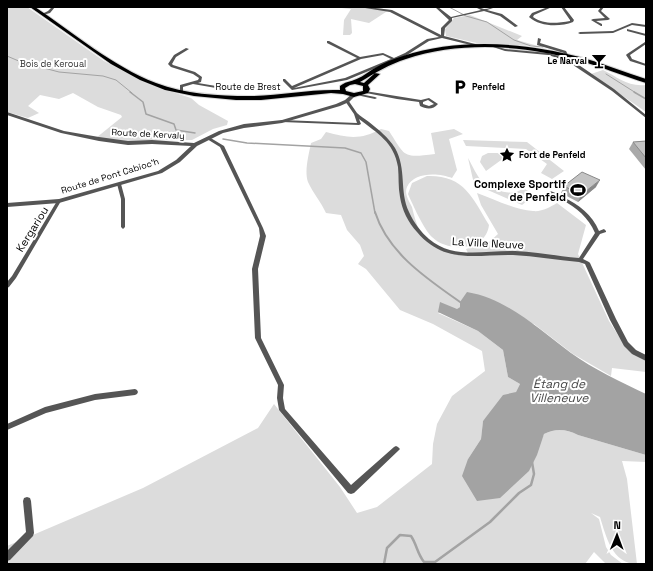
<svg xmlns="http://www.w3.org/2000/svg" width="653" height="571" viewBox="0 0 653 571" font-family="'Space Grotesk',sans-serif">
<style>
.green{fill:#dcdcdc}
.water{fill:#a3a3a3}
.lines{fill:none;stroke-linecap:round;stroke-linejoin:round}
.stream-far3{stroke:#a3a3a3;stroke-width:1}
.stream-far2{stroke:#a3a3a3;stroke-width:1.5}
.stream-far1{stroke:#a3a3a3;stroke-width:2}
.stream{stroke:#a3a3a3;stroke-width:2.5}
.primary-casing{stroke:#dbdbdb;stroke-width:2}
.minor{fill:#555;fill-rule:evenodd}
.tertiary{fill:#555;fill-rule:evenodd}
.primary{fill:#000;fill-rule:evenodd}
.wall{fill:#a9a9a9}
.shaded-wall{fill:#898989}
.building{fill:#c4c4c4;stroke:#898989}
.labels{text-anchor:middle;dominant-baseline:central;stroke-width:4;stroke-linejoin:round;paint-order:stroke}
.far-poi-label{font-size:9px;font-weight:bold;fill:#000;stroke:#fff;text-anchor:start}
.far-park-label{font-size:9px;fill:#333;stroke:#fff}
.far-street-label{font-size:9px;fill:#000;stroke:#fff}
.poi-label{font-size:11px;font-weight:bold;fill:#000;stroke:#fff;text-anchor:end}
.street-label{font-size:11px;fill:#000;stroke:#fff}
.water-label{font-size:12px;font-style:italic;fill:#444;stroke:#fff}
</style>
<rect width="100%" height="100%" fill="#fff"/>
<g class="green">
<path d="M7,7H27L104,61L145,83L191,98L199,105L228,121L227,125L213,129L192,140L122,141L96,138L122,117L121,115L98,107L73,93L59,99L40,95L28,106L39,113L28,118L7,112Z"/>
<path d="M332,7H374L389,10L369,23L351,19L352,33L350,35H343L344,20L351,9Z"/>
<path d="M470,15L522,36L517,40L538,46L481,44L446,36L445,29L454,18Z"/>
<path d="M603,70C618,77 627,87 646,85V112L591,74Z"/>
<path d="M381,129L389,131C406,157 402,158 435,154L431,133L454,129L463,134L449,139L457,170L452,178C440,173 414,171 407,187C404,194 409,201 412,207C414,215 416,224 420,231C429,248 450,253 468,253L466,249L488,243L498,234L481,205L477,193C494,199 515,210 533,211C542,212 550,207 557,203L586,225L578,254L609,321L627,349L646,361V372L612,368L611,376L573,354L534,324L460,307L456,310L438,313L478,331L503,350L508,377L520,384L516,392L483,421L481,439L468,459L541,441L544,434C556,428 566,429 578,435L646,455V462L622,461L627,479L637,564C612,564 606,536 600,517L591,513L599,519L606,547L611,555L623,564H606L594,552L585,564H7V546L143,488L258,428L274,404L340,487L357,513L377,507L432,464L433,444L437,424L452,396L485,371L482,351L433,324L400,310L366,269L358,264L364,256L360,245L347,230L341,215L326,213C321,202 313,193 308,182C304,171 309,154 311,143L321,139L326,132C348,138 361,140 381,129Z"/>
<path d="M463,140L527,142L564,171L552,179L541,173L547,164L526,149L466,146Z"/>
<path d="M488,153H500L508,155L486,171L480,162L482,156Z"/>
<path d="M468,158C472,165 477,177 483,182C495,190 512,198 523,188L535,195L522,205L474,184Z"/>
<path d="M427,176C464,175 472,197 489,225C486,251 448,253 432,237C423,228 413,205 408,194L412,183Z"/>
</g>
<path class="water" d="M467,292C508,299 538,329 571,353C593,369 621,382 646,394V455L578,435C566,429 556,428 544,434L537,455L529,471L500,498L477,501L462,476L468,459L481,439L483,421L503,395L516,392L520,384L508,377L503,350L478,331L438,312L440,302L457,309L460,307V302Z"/>
<g class="lines">
<g class="stream-far3">
<path d="M449,7L466,16L487,22L514,40L531,46L543,47"/>
<path d="M7,56L21,62L59,72L103,76L116,80L132,93"/>
<path d="M606,74L636,93"/>
</g>
<g class="stream-far2">
<path d="M130,92L143,102L146,114L174,124L176,130L195,133"/>
<path d="M634,92L646,99"/>
<path d="M223,139L247,143L345,148L361,153L366,162L375,213"/>
</g>
<path class="stream-far1" d="M375,212C388,253 426,278 460,302"/>
<path class="stream" d="M384,564L387,548L400,535L411,536C417,545 417,553 424,562H435L490,522L519,493L531,485L534,474L532,462"/>
<g class="primary-casing">
<path id="primary" d="M30,7H35C74,33 112,66 156,83C185,94 218,96 249,96C279,96 309,89 340,90V86C345,82 349,82 354,80C361,78 368,72 375,68C383,63 393,59 403,56C459,38 523,42 580,57C602,63 624,72 646,79V83C623,76 600,66 577,60C523,45 460,41 406,59C390,64 375,73 360,82L364,83L375,73L380,74L368,85L370,89L368,93L354,97L343,94L331,93L261,100H236L194,96L165,90L140,80L111,64ZM355,84L363,86V91L354,93L346,91L345,88L350,85Z"/>
</g>
<g class="minor">
<path d="M52,7H55L50,13L43,15L42,14L48,11Z"/>
<path d="M359,7H367L392,10L441,35V28L449,20L435,7H438L451,17L481,10L475,7C478,7 481,8 484,9C488,9 492,7 496,7L487,10L502,14L518,26L515,27L500,16L484,11L452,18V21L445,28L444,36L479,45V47L442,38L429,41L407,55L347,80L292,90L283,81V79H285L292,86L357,58L327,43V41H329L360,57L383,53L394,58L405,53L427,39L439,37L390,12ZM383,55L391,59L345,78L294,88L361,59Z"/>
<path d="M548,7H552L534,15L533,17C544,25 557,23 570,21V20L561,7H564L574,20L573,22C560,27 540,27 529,17L532,13Z"/>
<path d="M601,7H604L601,11L610,19L608,20L596,21L602,24V26H601L591,20L593,19L605,18L598,11Z"/>
<path d="M632,23L646,25V27L632,25L613,33L580,34L578,33L580,32L613,31Z"/>
<path d="M627,29L646,34V36L627,31Z"/>
<path d="M538,38L541,39L540,43L566,51L570,59L614,89L646,115V118L612,91L567,61L548,55L505,51L493,47L495,46L505,49L548,53L566,58L564,53L537,45Z"/>
<path d="M645,42H646V44L630,55L632,59L646,64V66L630,61L626,55L627,54Z"/>
<path d="M186,48L189,49L176,57L172,64L173,65L195,72L202,77L201,82L198,83L216,86V88L193,84L183,87V91L180,92V85L198,80L199,78L193,74L171,67L168,64L174,55Z"/>
<path d="M365,91L421,100L429,98L438,104C433,110 426,109 420,106L419,102L397,99L366,93H365ZM428,100L434,104L429,106L423,104V102Z"/>
<path d="M360,94L375,97L377,98L375,99L361,96L359,95Z"/>
<path d="M346,100H348C351,104 354,109 357,113C360,116 365,119 369,122C379,130 388,137 395,148C407,169 399,191 409,212C414,223 421,232 429,239C454,260 485,250 515,251C536,252 557,256 579,258L595,233C588,217 577,208 562,200C557,197 552,195 548,192V191C553,191 558,194 563,197C579,205 592,214 599,231L604,229L606,231V232L600,234L583,259L589,262L590,263L616,319L628,342L636,350L646,355V361L632,354L624,346L610,320L585,264L579,262C557,260 535,256 513,255C476,254 445,265 417,232C408,222 402,210 400,197C398,187 399,177 398,167C394,142 377,133 359,119L361,124L359,125L282,122L280,121L282,120L357,123L354,114L345,101Z"/>
<path d="M207,137H209L224,146L263,228L266,236L258,269L261,338L284,385L283,398L285,409L351,485L394,447L396,446L398,447L400,449L398,451L354,493L351,494L348,493L279,410L277,398L278,385L255,338L252,269L260,236L259,228L220,147L207,139Z"/>
<path d="M117,183H121V184L125,199V227L123,229L121,227V199L117,184Z"/>
<path d="M59,199L61,201L16,278L9,287L7,288V282L12,276L57,201Z"/>
<path d="M135,389L137,390L138,392L137,394L135,395L95,400L46,413L7,430V424L45,407L95,394Z"/>
<path d="M27,497L30,498L31,501L34,533L33,536L10,560L7,561V551L26,532L23,501L24,498Z"/>
</g>
<path class="tertiary" d="M352,94L356,95L349,102L340,106L282,123L244,128L223,133L197,146L180,162L162,173L59,203L7,207V203L59,199L158,171L176,160L191,146L152,144L128,145L99,141L61,133L7,115V112L64,131L99,137L128,141L152,140L194,143L219,131L244,124L282,120L336,104L345,100Z"/>
<use href="#primary" class="primary"/>
</g>
<g class="wall">
<path d="M646,141V170L629,149L633,142Z"/>
<path d="M564,186L596,187L578,202L561,193Z"/>
</g>
<path class="shaded-wall" d="M600,180L596,187L578,202L581,195Z"/>
<g class="building">
<path d="M646,141V158L633,142Z"/>
<path d="M582,172L600,180L581,195L564,186Z"/>
</g>
<defs>
<g id="bar-bare" transform="scale(1.2)"><path d="M-6-5H6L.8 .8V4.5H3.5V6h-7V4.5H-.8V.8Z" fill="#000" stroke="#fff" stroke-width="2.5" paint-order="stroke"/></g>
<g id="parking-bare" transform="scale(1.2)"><path d="M-3.5-5.5H1a3.5 3.5 0 0 1 0 7H-1V5.5H-3.5ZM-1-3.4V-.6H.8a1.4 1.4 0 0 0 0-2.8Z" fill="#000" stroke="#fff" stroke-width="2.5" paint-order="stroke"/></g>
<g id="sight-bare" transform="scale(1.2)"><path d="M0-6L1.8-2.2L6-1.7L2.9 1.2L3.7 5.4L0 3.3L-3.7 5.4L-2.9 1.2L-6-1.7L-1.8-2.2Z" fill="#000" stroke="#fff" stroke-width="2.5" paint-order="stroke"/></g>
<g id="stadium-bare" transform="scale(1.2)"><path d="M0-5a6.5 5 0 1 0 0 10a6.5 5 0 1 0 0-10ZM-3.5-1.8h7v3.6h-7Z" fill="#000" stroke="#fff" stroke-width="2.5" paint-order="stroke"/></g>
</defs>
<g fill-rule="evenodd">
<use href="#bar-bare" x="599" y="61"/>
<use href="#parking-bare" x="460" y="87"/>
<use href="#sight-bare" x="507" y="155"/>
<use href="#stadium-bare" x="578" y="190"/>
</g>
<g class="labels">
<g class="far-poi-label">
<text x="587" y="61" text-anchor="end">Le Narval</text>
<text x="472" y="87">Penfeld</text>
<text x="519" y="155">Fort de Penfeld</text>
</g>
<g class="far-park-label">
<text x="53" y="64">Bois de Keroual</text>
</g>
<g class="far-street-label">
<text x="248" y="87">Route de Brest</text>
<text transform="translate(148 134) rotate(3)">Route de Kervaly</text>
<text transform="translate(110 176) rotate(-17)">Route de Pont Cabioc'h</text>
</g>
<g class="poi-label">
<text x="566" y="184">Complexe Sportif<tspan x="566" dy="13">de Penfeld</tspan></text>
</g>
<g class="street-label">
<text transform="translate(32 229) rotate(-58)">Kergariou</text>
<text transform="translate(488 243) rotate(3)">La Ville Neuve</text>
</g>
<g class="water-label">
<text x="559" y="384">Étang de<tspan x="559" dy="14">Villeneuve</tspan></text>
</g>
</g>
<rect width="653" height="571" fill="none" stroke="#000000" stroke-width="16"/>
<g transform="translate(617 535) rotate(1)" stroke="#ffffff" stroke-width="3" paint-order="stroke">
<path d="M0-3L7 15L0 10L-7 15Z" fill="#000000"/>
<text y="-6" font-size="11" font-weight="bold" text-anchor="middle" fill="#000000">N</text>
</g>
</svg>
